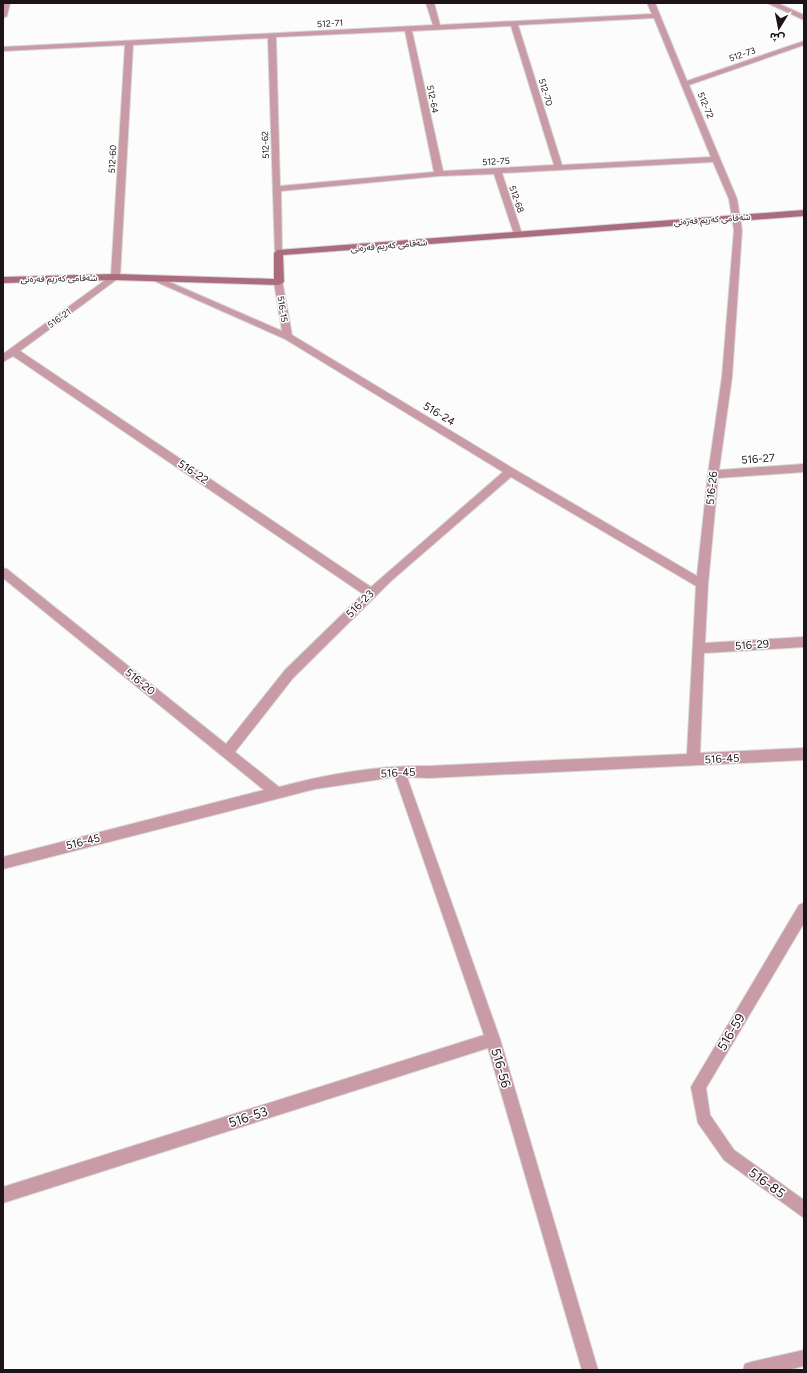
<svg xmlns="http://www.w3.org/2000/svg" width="807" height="1373" viewBox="0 0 807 1373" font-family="Figtree,'Noto Sans Arabic',sans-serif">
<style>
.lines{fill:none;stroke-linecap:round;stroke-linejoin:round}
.street-casing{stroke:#d8d7d8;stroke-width:2}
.secondary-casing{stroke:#d8d7d8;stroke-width:2}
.street{fill:#c89ba6;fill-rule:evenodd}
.secondary{fill:#ab6c7e;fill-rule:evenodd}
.labels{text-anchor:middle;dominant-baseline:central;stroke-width:3;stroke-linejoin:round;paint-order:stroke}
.far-street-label{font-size:9px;fill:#1e121b;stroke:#fff}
.street-label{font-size:11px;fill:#1e121b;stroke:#fff}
.near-street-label{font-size:13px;fill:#1e121b;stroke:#fff}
</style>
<rect width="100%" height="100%" fill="#fcfcfc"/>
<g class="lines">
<g class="street-casing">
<g id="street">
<path d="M3,3H10L7,16L3,18Z"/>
<path d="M426,3H434L440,25L652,14L647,3H655L687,81L804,41V45L689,85L737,199L742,230L732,377L719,470L804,464V472L718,478L708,584L705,643L804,637V647L704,653L700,753L804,748V760L429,778L407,777L500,1039L598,1370H582L488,1048L3,1203V1187L484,1035L395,777L315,789L3,869V857L264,790L3,578V568L7,569L226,744L285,670L363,594L13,356L3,362V354L111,276L125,45L3,51V47L433,25ZM654,18L711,157L562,165L518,25ZM511,26L554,165L443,171L412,31ZM405,31L434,172L280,186L276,37ZM268,38L275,255L278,256L282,253L281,191L439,176L494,174L514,234L518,237L522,234L502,173L713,162L729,199L734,230L722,377L708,474L697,576L514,469L292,335L282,280L279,279L274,282L282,331L158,277H152L150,279L285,339L503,472L371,587L20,351L120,277L133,45ZM511,477L696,586L687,754L429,766C378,765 327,774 279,787L235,752L293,678L391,581Z"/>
<path d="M767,3H777L804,15V20Z"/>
<path d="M804,903V923L706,1088L710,1115L734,1150L804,1200V1218L724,1160L698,1123L691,1087L799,905Z"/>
<path d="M804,1350V1366L788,1370H743L745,1364L751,1362Z"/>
</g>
</g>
<g class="secondary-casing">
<path id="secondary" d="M804,210V216L283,255L284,282L279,285L115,280L3,283V277L115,274L274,279V253L278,250Z"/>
</g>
<use href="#street" class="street"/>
<use href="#secondary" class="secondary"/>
</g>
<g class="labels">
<g class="far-street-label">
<text transform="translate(330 23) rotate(-3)">512-71</text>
<text transform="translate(742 54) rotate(-19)">512-73</text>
<text transform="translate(546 92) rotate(73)">512-70</text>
<text transform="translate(433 99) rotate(78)">512-64</text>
<text transform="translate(706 105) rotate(67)">512-72</text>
<text transform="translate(265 145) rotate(-92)">512-62</text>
<text transform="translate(112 159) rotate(-87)">512-60</text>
<text transform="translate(496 161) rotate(-3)">512-75</text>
<text transform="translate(517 199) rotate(71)">512-68</text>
<text transform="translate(712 219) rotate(-4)">شەقامی کەریم قەرەنی</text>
<text transform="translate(389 245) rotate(-5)">شەقامی کەریم قەرەنی</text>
<text transform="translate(59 278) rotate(-1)">شەقامی کەریم قەرەنی</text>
<text transform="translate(283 309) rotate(81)">516-15</text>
<text transform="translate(59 318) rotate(-36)">516-21</text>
</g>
<g class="street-label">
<text transform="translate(439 414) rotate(31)">516-24</text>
<text transform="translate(758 459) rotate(-4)">516-27</text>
<text transform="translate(193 472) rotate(34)">516-22</text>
<text transform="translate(712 488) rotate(-84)">516-26</text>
<text transform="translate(360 604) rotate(-45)">516-23</text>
<text transform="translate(752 645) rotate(-4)">516-29</text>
<text transform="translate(140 682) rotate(39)">516-20</text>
<text transform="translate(722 759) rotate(-3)">516-45</text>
<text transform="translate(398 773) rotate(-3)">516-45</text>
<text transform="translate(83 842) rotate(-14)">516-45</text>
</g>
<g class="near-street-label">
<text transform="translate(731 1032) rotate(-59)">516-59</text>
<text transform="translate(501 1068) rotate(74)">516-56</text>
<text transform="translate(248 1117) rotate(-18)">516-53</text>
<text transform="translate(767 1183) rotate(36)">516-85</text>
</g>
</g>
<rect width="807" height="1373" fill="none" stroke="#1e121b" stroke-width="8"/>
<g transform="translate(779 28) rotate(190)" stroke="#ffffff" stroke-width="3" paint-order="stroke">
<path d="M0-3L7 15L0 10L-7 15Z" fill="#1e121b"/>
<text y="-6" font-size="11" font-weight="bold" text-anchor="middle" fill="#1e121b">ش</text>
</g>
</svg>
